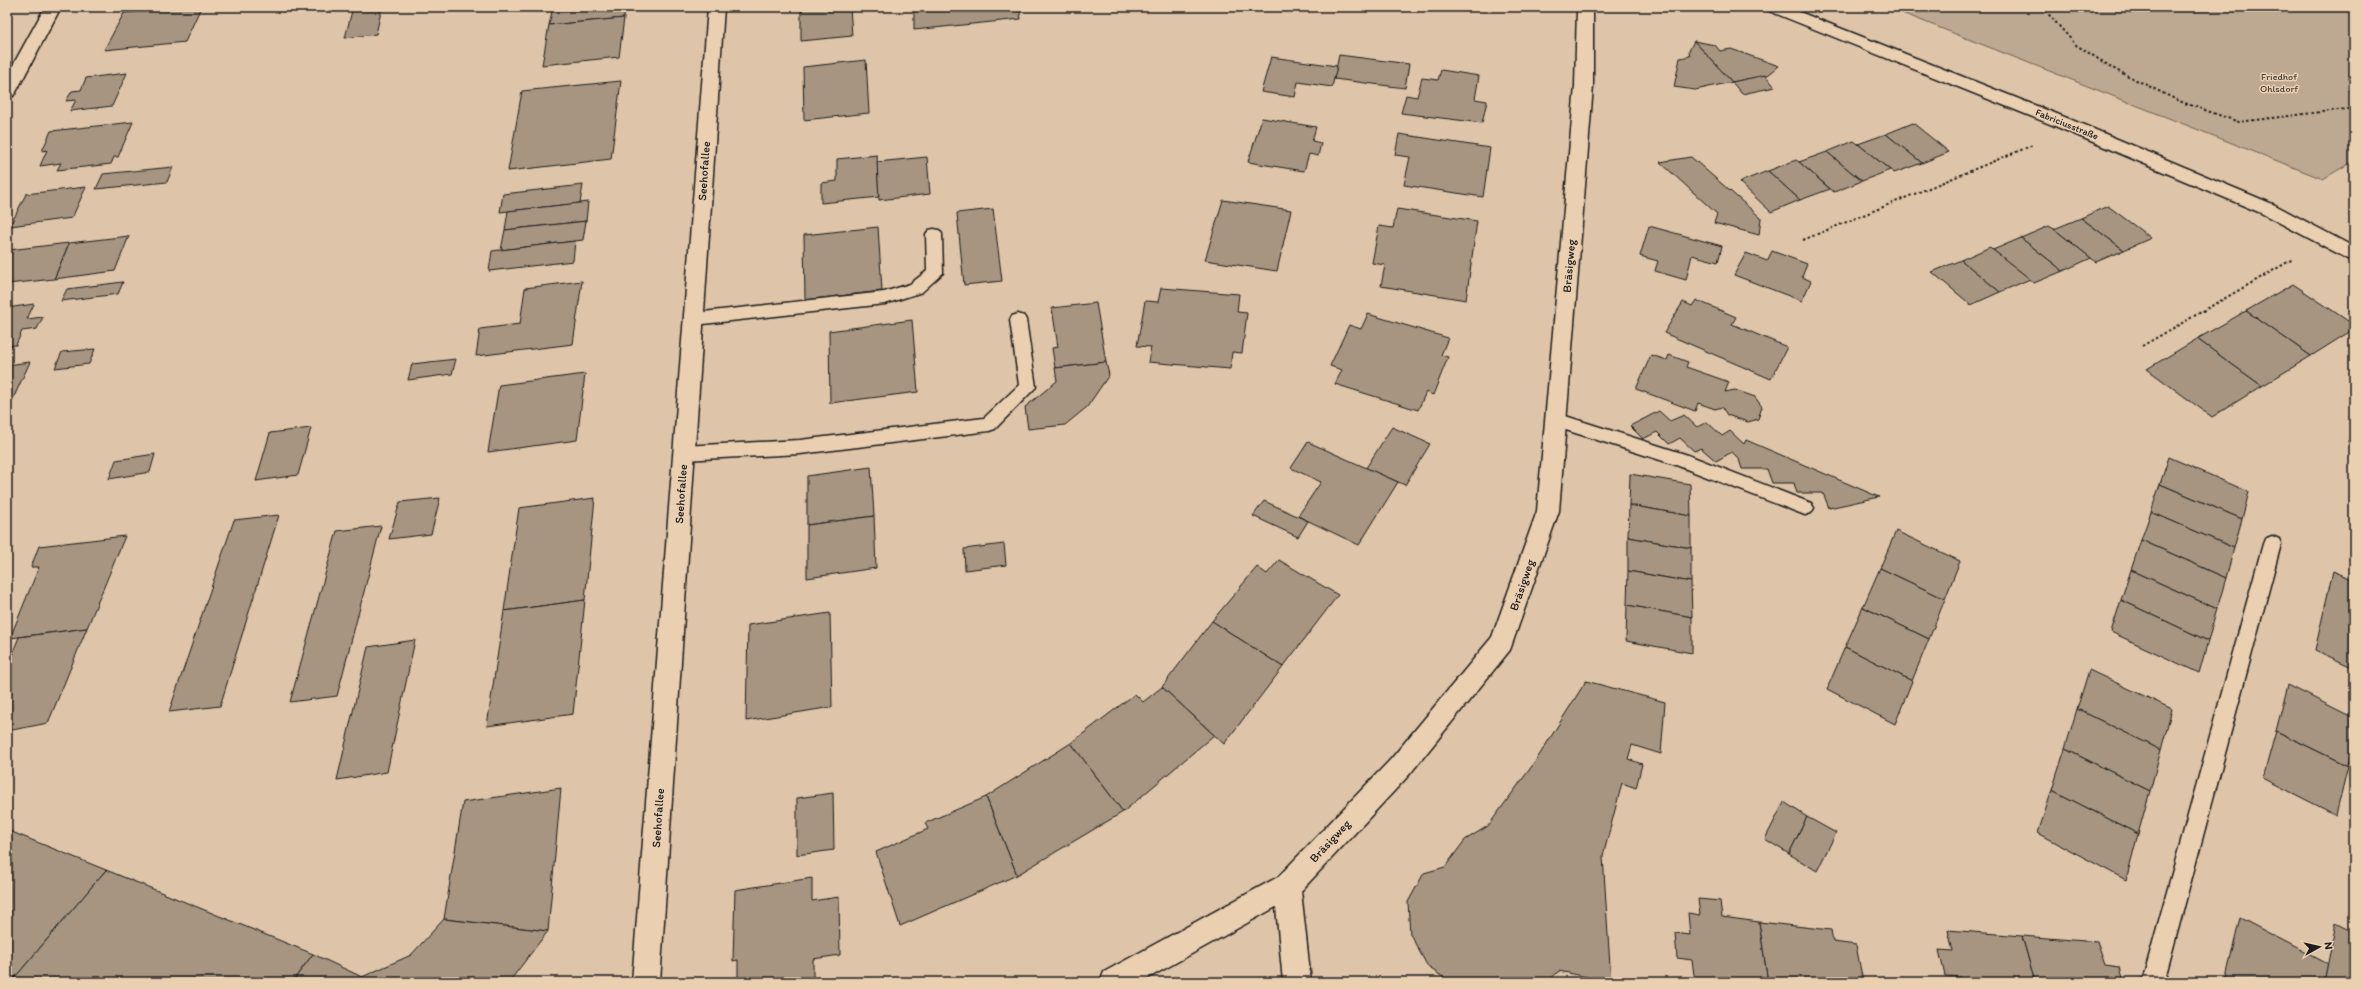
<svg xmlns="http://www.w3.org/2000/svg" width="2361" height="989" viewBox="0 0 2361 989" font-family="Itim,sans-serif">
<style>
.green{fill:#bda891;stroke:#6c6256}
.building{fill:#a79581;stroke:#1c1c1c}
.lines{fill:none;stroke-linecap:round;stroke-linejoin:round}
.service-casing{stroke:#1c1c1c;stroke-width:3}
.minor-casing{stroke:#1c1c1c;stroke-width:3}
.path-far1{stroke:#1c1c1c;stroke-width:2;stroke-dasharray:2.5 2.5;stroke-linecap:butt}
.path{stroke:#1c1c1c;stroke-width:3;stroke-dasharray:3.5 3.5;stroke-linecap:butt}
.service{fill:#eacfb1;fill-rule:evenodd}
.minor{fill:#eacfb1;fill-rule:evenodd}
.labels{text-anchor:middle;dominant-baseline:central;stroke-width:3;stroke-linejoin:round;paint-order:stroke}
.far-park-label{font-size:10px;fill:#443f39;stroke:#eacfb1}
.far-street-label{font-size:10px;fill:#1c1c1c;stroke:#eacfb1}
.street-label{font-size:12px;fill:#1c1c1c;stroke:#eacfb1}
</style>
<rect width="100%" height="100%" fill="#dec4a8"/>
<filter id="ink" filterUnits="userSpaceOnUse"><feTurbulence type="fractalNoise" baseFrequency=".025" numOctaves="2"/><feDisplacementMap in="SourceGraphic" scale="8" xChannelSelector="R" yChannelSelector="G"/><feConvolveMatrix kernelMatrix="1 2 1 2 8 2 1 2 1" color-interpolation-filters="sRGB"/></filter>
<g filter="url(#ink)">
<path class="green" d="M1887,7H2354V164L2350,163L2323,179Z"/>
<g class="building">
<path d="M183,7H201L185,42L104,50L124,13Z"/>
<path d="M353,7H382L376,34L345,38Z"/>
<path d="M553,7H625L624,18L549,25Z"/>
<path d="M801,7H850L852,36L801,41Z"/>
<path d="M914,7H1019L1021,19L914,30Z"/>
<path d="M624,18L619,57L542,65L549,25Z"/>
<path d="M1694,41L1715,45L1720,51L1731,49L1779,66L1768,75L1732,82Z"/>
<path d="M1694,41L1732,82L1695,90L1674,87L1680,58L1690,56L1689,51Z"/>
<path d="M1339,55L1409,64L1405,88L1334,79Z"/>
<path d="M1271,57L1337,66L1332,87L1298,82L1295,97L1261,92Z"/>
<path d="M866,60L869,113L804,120L803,67Z"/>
<path d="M1441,70L1479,76L1475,99L1487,101L1482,123L1401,113L1406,95L1417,97L1422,78L1438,80Z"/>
<path d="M127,73L112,106L70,111L76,100L66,101L72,91L81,90L86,78Z"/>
<path d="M1765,75L1775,87L1742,94L1732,82Z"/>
<path d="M621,81L611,159L508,171L522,91Z"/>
<path d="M1262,118L1316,127L1312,141L1321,143L1318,156L1309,154L1304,171L1248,162Z"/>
<path d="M133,122L118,157H114L111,164L57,170L61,163L40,166L47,150L42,151L51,131Z"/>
<path d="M1913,123L1949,152L1922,163L1886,134Z"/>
<path d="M1399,134L1490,148L1483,197L1404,185L1410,157L1395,155Z"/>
<path d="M1886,134L1922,163L1894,173L1858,144Z"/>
<path d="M1854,141L1858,144L1890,170L1862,181L1827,152Z"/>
<path d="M1827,152L1862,181L1834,192L1799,162Z"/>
<path d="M877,155L879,197L821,203V183L837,181V159Z"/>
<path d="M927,157L930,194L879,200L877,162Z"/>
<path d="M1691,157L1761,218L1759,235L1714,223L1717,214L1660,162Z"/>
<path d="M1796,160L1799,162L1830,189L1800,200L1768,171Z"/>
<path d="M173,167L167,182L96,189L103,174Z"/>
<path d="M1768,171L1800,200L1771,212L1739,182Z"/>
<path d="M583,185L580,203L500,212L503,194Z"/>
<path d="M86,187L72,218L10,226L26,194Z"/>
<path d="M1223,200L1291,210L1277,271L1205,260Z"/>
<path d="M588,202L586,221L505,230L508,211Z"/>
<path d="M2108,206L2151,238L2124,250L2081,218Z"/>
<path d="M993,209L1002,281L964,285L957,213Z"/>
<path d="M1397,209L1477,221L1466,300L1381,286L1385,265L1372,263L1379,226L1393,228Z"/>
<path d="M2081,218L2124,250L2096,262L2054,229Z"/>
<path d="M586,221L583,240L501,250L505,230Z"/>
<path d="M1649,226L1722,246L1718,262L1692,255L1686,280L1655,271L1658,261L1640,256Z"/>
<path d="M2049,226L2054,229L2091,258L2063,271L2021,238Z"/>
<path d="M878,227L882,291L805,300L804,235Z"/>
<path d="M129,236L115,271L54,279L69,243Z"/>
<path d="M2021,238L2063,271L2034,283L1993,250Z"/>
<path d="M575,241L573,261L489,271L492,251Z"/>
<path d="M69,243L54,279L7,284V255L9,250Z"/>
<path d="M1990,247L1993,250L2030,279L2000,292L1961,260Z"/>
<path d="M1772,251L1807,264L1802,277L1811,281L1802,301L1734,275L1746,253L1767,261Z"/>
<path d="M1961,260L2000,292L1971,305L1932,272Z"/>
<path d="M582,281L573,344L476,356L480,329L520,324L525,288Z"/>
<path d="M123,282L118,294L61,301L67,289Z"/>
<path d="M2293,284L2354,325V329L2311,356L2246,311Z"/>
<path d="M1161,288L1239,294L1237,312L1247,313L1242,353L1232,352L1230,369L1148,362L1151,347L1137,346L1145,301L1158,302Z"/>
<path d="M1696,300L1736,317L1732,324L1787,347L1771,379L1664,333L1683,302L1692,306Z"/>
<path d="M1096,303L1106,362L1055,368L1052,348L1058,347L1052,308Z"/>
<path d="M34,304L27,319L43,317L37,329L22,331L16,345L7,346V308Z"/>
<path d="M2246,311L2311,356L2262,386L2197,339Z"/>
<path d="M1368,314L1448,338L1441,355L1448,357L1433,395L1426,392L1418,410L1335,384L1342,370L1330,366L1349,325L1361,329Z"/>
<path d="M912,320L918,392L830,403L829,331Z"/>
<path d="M2197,339L2262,386L2212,417L2147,369Z"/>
<path d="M95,349L89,364L55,368L62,352Z"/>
<path d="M1651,355L1667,360L1669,355L1688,362L1686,367L1729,382L1725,392L1735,390L1755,397L1762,407L1758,419L1748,422L1727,415L1722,407L1715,409L1698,403L1695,411L1636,389Z"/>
<path d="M456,359L452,374L408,380L412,364Z"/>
<path d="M30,362L12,401H7V365Z"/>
<path d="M1106,362L1109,375L1087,407L1065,425L1028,429L1025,407L1057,381L1055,368Z"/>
<path d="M585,374L577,440L488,452L499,385Z"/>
<path d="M1659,411L1670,421L1684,415L1697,427L1707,422L1722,436L1730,431L1744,444L1746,440L1879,497L1829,508L1823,493H1797L1794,483H1772L1767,469H1742L1739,459L1732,452L1716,461L1701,448L1694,451L1680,438L1669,444L1657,432L1643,439L1630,426Z"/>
<path d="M1392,427L1430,444L1405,485L1366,468Z"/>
<path d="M311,428L298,475L256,481L270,433Z"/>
<path d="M1308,442L1398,482L1359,545L1298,516L1321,482L1291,468Z"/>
<path d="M155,454L150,472L109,479L116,460Z"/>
<path d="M2169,457L2249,492L2242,519L2160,484Z"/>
<path d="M871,467L874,516L807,525V476Z"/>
<path d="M1630,474L1690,484L1691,516L1629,505Z"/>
<path d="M2160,484L2242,519L2234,548L2151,512Z"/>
<path d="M440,498L431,534L389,539L400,502Z"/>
<path d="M595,498L585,600L504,611L519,508Z"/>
<path d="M1264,501L1308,521L1298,537L1253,516Z"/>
<path d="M1629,505L1691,516V548L1628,537Z"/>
<path d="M2151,512L2234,548L2226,578L2141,540Z"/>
<path d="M279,515L220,706L169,712L234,520Z"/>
<path d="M874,516L876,568L807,578V525Z"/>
<path d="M381,526L337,696L290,702L337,531Z"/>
<path d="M1896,531L1960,561L1945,599L1880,568Z"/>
<path d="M125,536L87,628L10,638L39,567H31L39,546Z"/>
<path d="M1628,537L1691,548V582L1628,571Z"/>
<path d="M2141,540L2226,578L2217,609L2131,570Z"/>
<path d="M1004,544L1006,565L965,570L964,549Z"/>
<path d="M1279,560L1338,595L1283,667L1212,621L1257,567L1267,574Z"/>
<path d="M1880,568L1945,599L1929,639L1863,607Z"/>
<path d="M2131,570L2217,609L2208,641L2121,600Z"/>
<path d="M1628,571L1691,582L1692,617L1627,605Z"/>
<path d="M2333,571L2354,580V668L2315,650Z"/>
<path d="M585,600L573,714L487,726L504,611Z"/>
<path d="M2121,600L2208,641L2199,673L2111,632Z"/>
<path d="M1627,605L1692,617V653L1626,641Z"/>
<path d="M1863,607L1929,639L1912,681L1845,647Z"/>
<path d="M830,613L832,707L746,721L748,625Z"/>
<path d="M1212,621L1283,667L1224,744L1162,687Z"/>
<path d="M87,628L48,723L7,731V667L19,637Z"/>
<path d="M415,640L387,772L337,780L368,647Z"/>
<path d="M1845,647L1912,681L1895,724L1827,689Z"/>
<path d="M2089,670L2172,709L2161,750L2077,709Z"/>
<path d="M1586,681L1665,702L1661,754L1632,745L1628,759L1642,764L1636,788L1622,783L1603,856L1611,982L1559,971L1547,982H1514L1505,979L1501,982L1449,981L1428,967L1410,934L1408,902L1424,873L1445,867L1465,840L1488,826L1535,762Z"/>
<path d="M2288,685L2354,718V739L2348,766L2276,731Z"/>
<path d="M1162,687L1214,735L1123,812L1071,743L1135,694L1143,702Z"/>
<path d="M2077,709L2161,750L2150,791L2065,749Z"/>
<path d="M2276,731L2348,766L2336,815L2263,778Z"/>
<path d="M1071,743L1123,812L1017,875L986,797Z"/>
<path d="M2065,749L2150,791L2138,834L2052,790Z"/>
<path d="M561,788L548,931L444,919L463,802Z"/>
<path d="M2052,790L2138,834L2126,880L2038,833Z"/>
<path d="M833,793L834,850L797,855V798Z"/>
<path d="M986,797L1017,875L900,926L876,852L928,829L925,823Z"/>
<path d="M1784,802L1807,817L1789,854L1765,839Z"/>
<path d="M1807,817L1836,833L1817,871L1789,854Z"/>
<path d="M7,830L106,870L11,982H7Z"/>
<path d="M106,870L313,954L292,982H11Z"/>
<path d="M812,878V901L839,897L840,955L813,959V982H738V960L733,961L735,890Z"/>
<path d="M1698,899L1720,901L1722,917L1759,922L1768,982H1695L1692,960L1677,958L1675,933L1690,935L1688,913L1700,915Z"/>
<path d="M2240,918L2328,964L2324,982H2225Z"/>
<path d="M444,919L548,931L509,982H372L362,977L411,955Z"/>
<path d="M1759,922L1831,930L1833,942L1856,945L1863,982H1768Z"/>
<path d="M2336,923L2354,932V982H2324Z"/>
<path d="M1948,930L2022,936L2035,982H1961L1960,977L1945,976L1939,950L1953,951Z"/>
<path d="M2022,936L2097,942L2105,965L2120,967L2124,982H2035Z"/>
<path d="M313,954L362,977L372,982H292Z"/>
</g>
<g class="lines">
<g class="service-casing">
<g id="service">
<path d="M934,229L939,230L942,234L943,273L922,292L885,304L694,325L688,323L686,319L688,315L694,313L884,292L910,284L927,271L926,234L929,230Z"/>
<path d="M1018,314L1024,316L1026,320L1036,387L995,429L989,431L800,454L683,460L677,458L674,453L677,448L683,446L800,440L984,418L1019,385L1010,320L1012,316Z"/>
<path d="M1556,413L1688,455L1811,503L1814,508L1811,513L1805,515L1676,465L1550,425L1547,420L1550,415Z"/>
<path d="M2272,536L2279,539L2281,544L2164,982H2142L2263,544L2265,539Z"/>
</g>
</g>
<g class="minor-casing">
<g id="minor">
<path d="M45,7H61L16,92L13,96L7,97V76Z"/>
<path d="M708,7H724L660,982H632Z"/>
<path d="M1577,7H1593V86L1559,511L1510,650L1409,775L1301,891L1311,982H1283L1276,907L1141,982H1100L1104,972L1278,877L1391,759L1492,637L1537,511L1575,86Z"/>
<path d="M1765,7H1787L2067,118L2275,205L2354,247V262L2261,213L2055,126L1767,10Z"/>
</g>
</g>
<g class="path-far1">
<path d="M2042,7L2076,45L2116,70L2179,101L2239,122L2354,108"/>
<path d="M2349,7L2354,11"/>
<path d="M1803,240L2033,145"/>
<path d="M2142,346L2293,259"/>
</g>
<path class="path" d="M2348,442L2354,440"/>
<use href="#service" class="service"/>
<use href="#minor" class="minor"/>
</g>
</g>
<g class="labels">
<g class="far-park-label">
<text x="2279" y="76">Friedhof<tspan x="2279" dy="12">Ohlsdorf</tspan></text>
</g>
<g class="far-street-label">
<text transform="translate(2067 124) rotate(22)">Fabriciusstraße</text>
</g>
<g class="street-label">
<text transform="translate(704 171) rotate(-86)">Seehofallee</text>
<text transform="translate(1569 266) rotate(-85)">Bräsigweg</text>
<text transform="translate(681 494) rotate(-86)">Seehofallee</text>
<text transform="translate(1522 585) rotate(-71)">Bräsigweg</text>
<text transform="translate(658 818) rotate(-86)">Seehofallee</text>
<text transform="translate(1330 841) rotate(-47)">Bräsigweg</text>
</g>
</g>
<rect width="2361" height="989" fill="none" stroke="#eacfb1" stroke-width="24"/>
<rect x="12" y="12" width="2337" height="965" fill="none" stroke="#1c1c1c" stroke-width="1.5" filter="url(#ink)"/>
<g transform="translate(2319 947) rotate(82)" stroke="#eacfb1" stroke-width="3" paint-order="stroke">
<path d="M0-3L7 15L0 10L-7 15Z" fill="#1c1c1c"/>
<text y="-6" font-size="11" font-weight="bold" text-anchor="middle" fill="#1c1c1c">N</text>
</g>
</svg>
